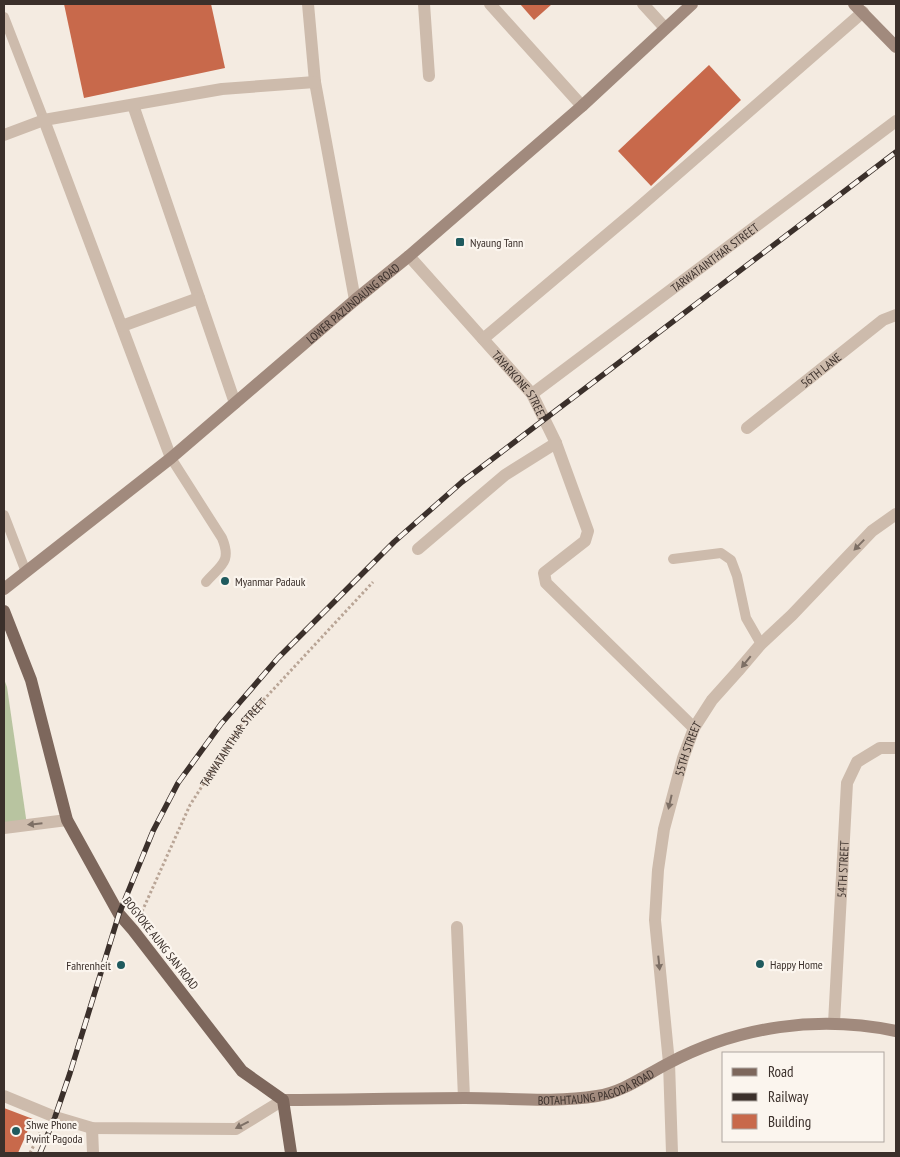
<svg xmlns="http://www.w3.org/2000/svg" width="900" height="1157" viewBox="0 0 900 1157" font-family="'PT Sans Narrow',sans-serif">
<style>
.green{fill:#b8c4a0}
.building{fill:#c8694b}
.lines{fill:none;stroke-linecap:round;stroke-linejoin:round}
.path{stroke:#b9a596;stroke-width:3;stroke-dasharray:2.5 2.5;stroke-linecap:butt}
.lane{stroke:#cdbbac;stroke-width:10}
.street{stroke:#cdbbac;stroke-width:12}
.secondary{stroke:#a18a7d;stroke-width:12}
.primary{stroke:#7d675c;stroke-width:12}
.rail-casing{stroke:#3b302b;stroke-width:5.5}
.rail{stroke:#fbf5ee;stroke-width:4;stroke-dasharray:11;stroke-linecap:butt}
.oneway{fill:#7d6f65}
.poi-dot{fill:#1f5a5e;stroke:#fbf5ee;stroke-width:2}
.labels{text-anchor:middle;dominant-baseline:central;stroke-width:4.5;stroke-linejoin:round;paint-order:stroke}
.poi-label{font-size:12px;fill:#3b302b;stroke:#fbf5ee;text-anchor:start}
.street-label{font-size:12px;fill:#3b302b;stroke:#fbf5ee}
</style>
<rect width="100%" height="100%" fill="#f4ebe1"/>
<path class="green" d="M4,679L7,687L27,825L4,827Z"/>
<g class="building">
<path d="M64,4H211L225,68L84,98Z"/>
<path d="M520,4H552L534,20Z"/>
<path d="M709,65L741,100L651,186L618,151Z"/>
<path d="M4,1108L33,1119L18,1153H4Z"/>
</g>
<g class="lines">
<g class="path">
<path id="s1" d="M140,916L190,805L244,721L373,582"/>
<path d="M30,1153L42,1129"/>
</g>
<g class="lane">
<path d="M4,17L44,120"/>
<path d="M171,458L222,538C232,562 221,565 206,582"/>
<path d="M4,515L26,572"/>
<path d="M673,559L721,553L731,560L737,576L746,618L761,644"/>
</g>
<g class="street">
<path d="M308,4L315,82L355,300"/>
<path d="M424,4L429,76"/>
<path d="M490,4L582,106"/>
<path d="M643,4L665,28"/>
<path d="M133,105L235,403"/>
<path d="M44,120L171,458"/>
<path d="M4,135L44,120L222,89L315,82"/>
<path id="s2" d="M409,256L532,394L556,443L588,531L585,541L544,573L546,583L694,728"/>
<path d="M122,326L199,298"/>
<path d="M483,339L636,210L863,12"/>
<path id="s3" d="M532,394L896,121"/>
<path id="s4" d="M747,428L883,320L896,315"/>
<path d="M418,549L505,475L556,443"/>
<path d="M4,828L67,820"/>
<path d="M457,927L464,1098"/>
<path id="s5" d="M834,1023L847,783L857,762L880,748H896"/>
<path d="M4,1096L55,1117L92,1128L236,1129L283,1100"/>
<path d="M92,1128L93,1153"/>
<path id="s6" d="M672,1153L669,1063L655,920L658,870L664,829L683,758L694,728L712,700L738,671L761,644L792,615L872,531L896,514"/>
</g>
<g class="secondary">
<path d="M854,4L896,47"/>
<path id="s7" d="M4,589L171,458L355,300L409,256L582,106L692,4"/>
<path id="s8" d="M283,1100C344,1100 404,1098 465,1098C509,1098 554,1103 597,1096C624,1092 645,1075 669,1063C739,1026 818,1015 896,1031"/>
</g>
<path class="primary" d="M4,611L31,680L67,820L119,914L133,930L242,1071L283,1100L291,1153"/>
<g class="rail-casing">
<path id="rail" d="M40,1153L55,1117L70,1073L119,914L153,831L178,783L221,724L278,658L394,542L462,482L896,152"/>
</g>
<use href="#rail" class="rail"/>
</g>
<defs><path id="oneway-solid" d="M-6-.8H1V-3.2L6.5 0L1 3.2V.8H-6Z" transform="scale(1.25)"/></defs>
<g class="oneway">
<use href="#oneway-solid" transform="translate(859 545) rotate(134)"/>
<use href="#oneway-solid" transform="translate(746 662) rotate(129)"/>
<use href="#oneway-solid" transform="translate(670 802) rotate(103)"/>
<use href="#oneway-solid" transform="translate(35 824) rotate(174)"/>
<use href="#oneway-solid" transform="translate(659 963) rotate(84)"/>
<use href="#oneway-solid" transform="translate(242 1125) rotate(153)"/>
</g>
<g class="poi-dot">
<rect x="455" y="237" width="10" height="10" rx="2.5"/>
<circle cx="225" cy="581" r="5"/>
<circle cx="760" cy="964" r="5"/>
<circle cx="121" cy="965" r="5"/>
<circle cx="16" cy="1131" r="5"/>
</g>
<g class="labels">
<g class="poi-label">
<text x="470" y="242">Nyaung Tann</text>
<text x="235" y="581">Myanmar Padauk</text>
<text x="770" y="964">Happy Home</text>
<text x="111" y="965" text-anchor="end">Fahrenheit</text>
<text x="26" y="1124">Shwe Phone<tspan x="26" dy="14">Pwint Pagoda</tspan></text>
</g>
<g class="street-label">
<text stroke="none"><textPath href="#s3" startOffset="228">TARWATAINTHAR STREET</textPath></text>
<text stroke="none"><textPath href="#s7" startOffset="451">LOWER PAZUNDAUNG ROAD</textPath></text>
<text stroke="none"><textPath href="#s4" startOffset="94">56TH LANE</textPath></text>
<text stroke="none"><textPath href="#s2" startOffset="171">TAYARKONE STREET</textPath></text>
<text stroke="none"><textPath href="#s1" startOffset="198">TARWATAINTHAR STREET</textPath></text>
<text stroke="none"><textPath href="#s6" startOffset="409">55TH STREET</textPath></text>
<text stroke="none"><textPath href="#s5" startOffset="154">54TH STREET</textPath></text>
<text transform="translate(161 943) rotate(52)">BOGYOKE AUNG SAN ROAD</text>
<text stroke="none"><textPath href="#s8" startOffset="315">BOTAHTAUNG PAGODA ROAD</textPath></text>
</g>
</g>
<rect width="900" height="1157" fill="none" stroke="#3b302b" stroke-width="10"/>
<rect x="722" y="1052" width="162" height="90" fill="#fbf5ee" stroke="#aea6a0"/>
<rect x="732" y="1068" width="25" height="8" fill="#7d675c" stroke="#aea6a0"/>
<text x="768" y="1077" font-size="15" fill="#3b302b">Road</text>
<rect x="732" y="1093" width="25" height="8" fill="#3b302b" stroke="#aea6a0"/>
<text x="768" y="1102" font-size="15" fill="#3b302b">Railway</text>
<rect x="732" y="1114" width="25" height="15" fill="#c8694b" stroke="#aea6a0"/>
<text x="768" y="1127" font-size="15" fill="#3b302b">Building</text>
</svg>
